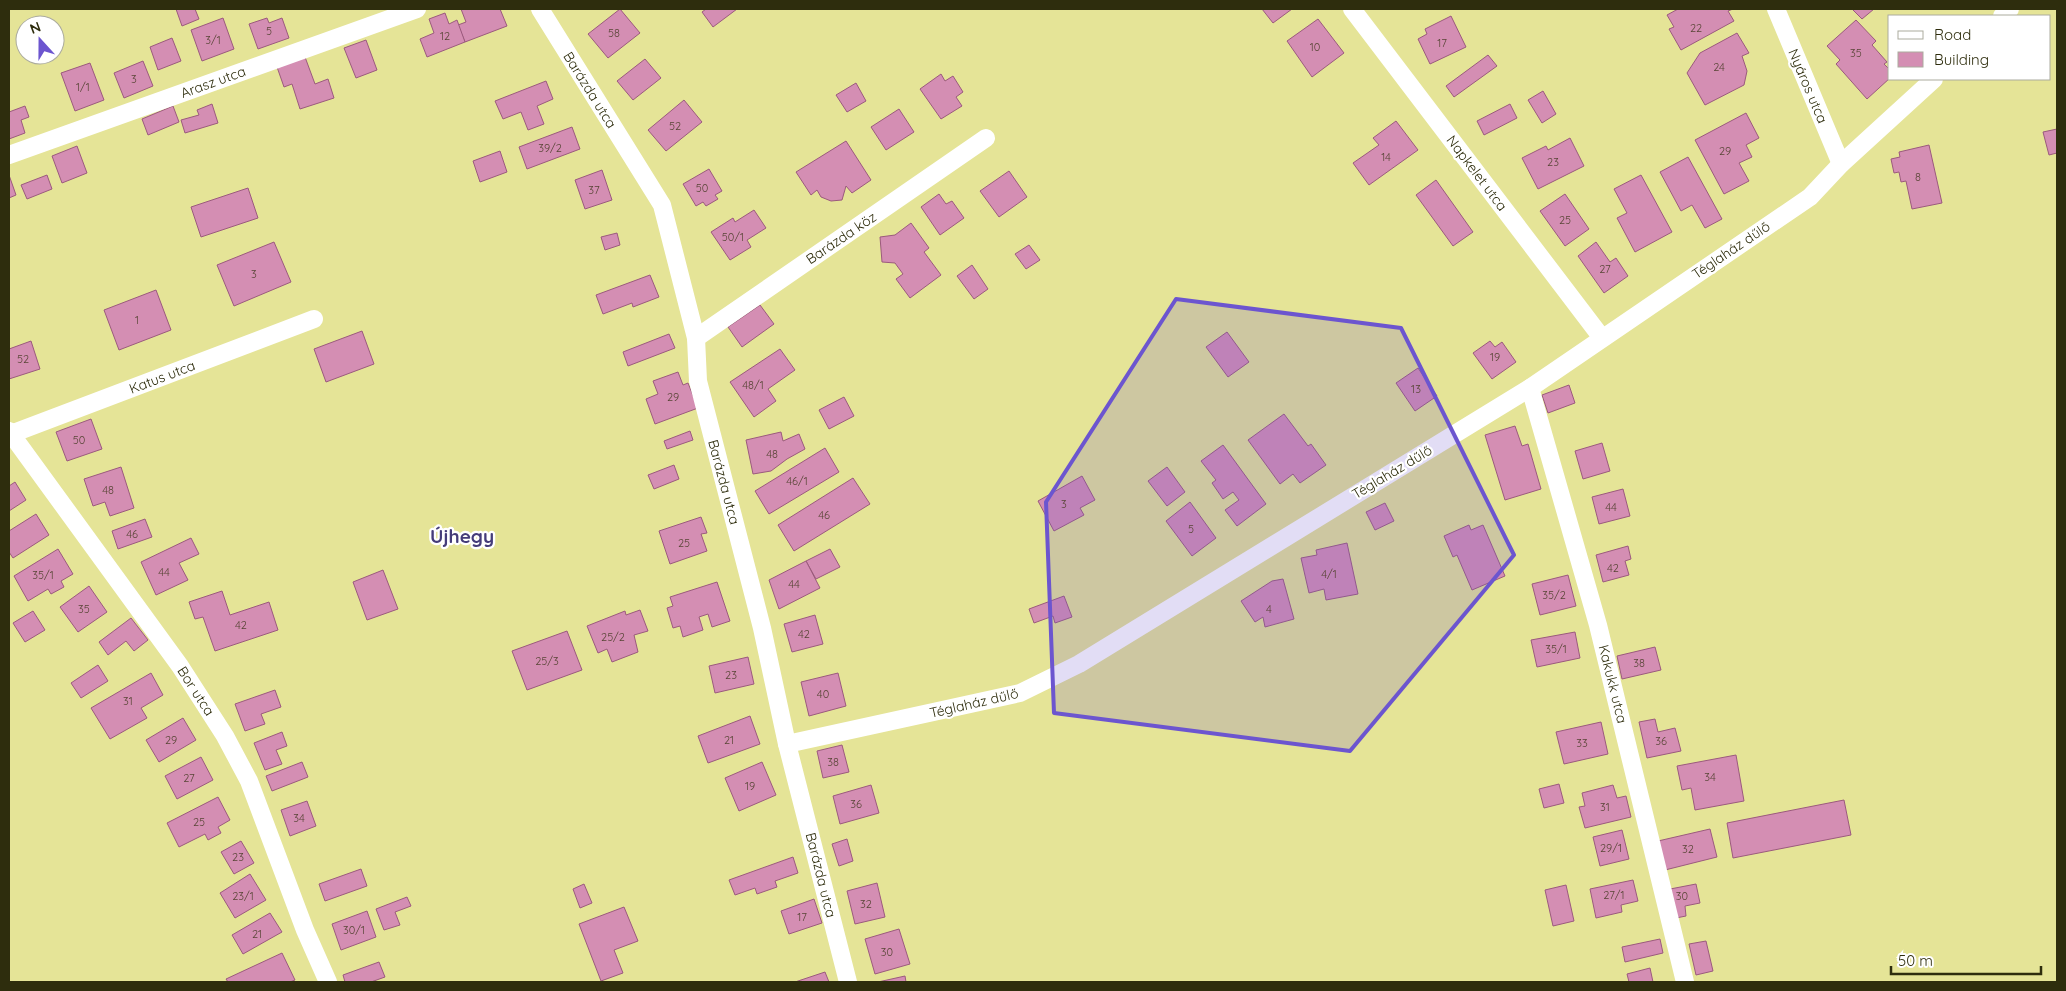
<svg xmlns="http://www.w3.org/2000/svg" width="2066" height="991" viewBox="0 0 2066 991" font-family="Quicksand,sans-serif">
<style>
.building{fill:#d48eb3;stroke:#9b5a7d}
.lines{fill:none;stroke-linecap:round;stroke-linejoin:round}
.street{stroke:#fff;stroke-width:18}
.marked{fill:#6c55cf;fill-opacity:0.2;stroke:#6c55cf;stroke-width:4;stroke-linejoin:round}
.labels{text-anchor:middle;dominant-baseline:central;stroke-width:4.5;stroke-linejoin:round;paint-order:stroke}
.number-label{font-size:11px;fill:#584536}
.street-label{font-size:14px;fill:#2e2d0d;stroke:#fff}
.district-label{font-size:19px;font-weight:bold;fill:#453c79;stroke:#fff}
</style>
<rect width="100%" height="100%" fill="#e5e497"/>
<g class="building">
<path d="M176,9H195L199,19L182,26Z"/>
<path d="M461,9H500L507,26L465,42L458,25L466,22Z"/>
<path d="M620,9L640,33L608,58L588,34Z"/>
<path d="M706,9H737L713,27L702,12Z"/>
<path d="M1262,9H1292L1273,23Z"/>
<path d="M1678,9H1733L1728,11L1734,21L1681,50L1669,29L1674,27L1667,15Z"/>
<path d="M1852,9H1874L1862,19Z"/>
<path d="M445,13L449,24L457,20L465,42L427,57L420,39L434,33L429,19Z"/>
<path d="M1451,16L1466,47L1430,64L1418,39L1427,34L1425,29Z"/>
<path d="M223,18L234,49L202,61L191,30Z"/>
<path d="M267,18L269,23L282,18L289,38L258,49L249,24Z"/>
<path d="M1318,19L1344,53L1312,77L1287,41Z"/>
<path d="M1856,20L1876,41L1872,45L1887,62L1884,64L1890,70V78L1867,99L1836,64L1840,60L1827,46Z"/>
<path d="M1737,33L1749,53L1742,56L1747,71L1744,85L1705,105L1687,73L1700,53Z"/>
<path d="M172,38L181,61L158,70L150,47Z"/>
<path d="M366,40L377,70L356,78L344,48Z"/>
<path d="M1488,55L1497,66L1454,97L1446,86Z"/>
<path d="M305,57L315,84L328,79L334,98L300,109L292,84L284,87L277,67Z"/>
<path d="M645,59L661,78L633,100L617,81Z"/>
<path d="M143,61L153,86L124,98L114,73Z"/>
<path d="M90,63L104,100L75,111L61,73Z"/>
<path d="M941,74L945,81L953,76L963,92L956,97L962,106L941,119L920,89Z"/>
<path d="M546,81L553,99L537,106L544,124L528,130L521,112L503,119L495,101Z"/>
<path d="M856,83L866,101L847,112L836,95Z"/>
<path d="M1543,91L1556,114L1542,123L1528,100Z"/>
<path d="M684,100L702,122L666,151L648,130Z"/>
<path d="M212,104L218,123L185,133L181,120L199,115L197,110Z"/>
<path d="M1510,104L1517,118L1484,135L1477,121Z"/>
<path d="M25,106L29,117L21,120L25,133L9,139V112Z"/>
<path d="M173,106L179,122L148,135L142,119Z"/>
<path d="M899,109L914,132L886,150L871,127Z"/>
<path d="M1746,113L1759,138L1746,145L1752,157L1739,163L1749,181L1724,194L1695,140Z"/>
<path d="M1396,121L1418,150L1369,185L1353,163L1379,145L1373,138Z"/>
<path d="M572,127L580,149L527,169L519,147Z"/>
<path d="M2057,129V153L2049,155L2043,132Z"/>
<path d="M1570,138L1584,166L1538,189L1522,158L1546,146L1548,150Z"/>
<path d="M846,141L871,180L852,193L846,186L842,200L831,201L821,197L817,190L811,195L796,172Z"/>
<path d="M1929,145L1942,203L1912,209L1906,181L1901,182L1899,172L1894,173L1891,159L1900,157L1899,152Z"/>
<path d="M77,146L87,173L62,183L52,156Z"/>
<path d="M500,151L507,172L480,182L473,161Z"/>
<path d="M1688,157L1722,219L1705,228L1692,205L1681,211L1660,172Z"/>
<path d="M709,169L722,191L715,195L718,199L706,206L703,202L696,206L683,184Z"/>
<path d="M602,170L612,200L585,209L575,180Z"/>
<path d="M1009,171L1027,197L999,217L980,191Z"/>
<path d="M9,175L16,195L9,198Z"/>
<path d="M47,175L52,189L27,199L21,185Z"/>
<path d="M1641,175L1672,232L1635,252L1617,218L1627,213L1614,189Z"/>
<path d="M1436,180L1473,232L1453,246L1416,195Z"/>
<path d="M248,188L258,218L201,237L191,207Z"/>
<path d="M939,194L946,204L952,201L964,218L940,235L921,207Z"/>
<path d="M1565,194L1589,229L1565,246L1540,211Z"/>
<path d="M754,210L766,228L747,240L751,247L730,260L711,232L733,218L735,222Z"/>
<path d="M911,223L929,248L924,252L941,275L910,298L896,279L903,274L895,263L882,262L880,237L895,235Z"/>
<path d="M617,233L620,245L605,250L601,237Z"/>
<path d="M274,242L291,282L234,306L217,265Z"/>
<path d="M1596,242L1610,262L1616,258L1628,276L1604,293L1578,256Z"/>
<path d="M1029,245L1040,260L1026,269L1015,254Z"/>
<path d="M972,265L988,289L974,299L957,276Z"/>
<path d="M650,275L659,297L633,307L632,303L603,314L596,295Z"/>
<path d="M156,290L171,330L119,350L104,310Z"/>
<path d="M760,305L774,324L742,347L728,327Z"/>
<path d="M362,331L374,364L326,382L314,349Z"/>
<path d="M1227,332L1249,362L1228,377L1206,347Z"/>
<path d="M669,334L675,348L628,366L623,352Z"/>
<path d="M31,341L40,369L9,379V349Z"/>
<path d="M1490,341L1495,347L1502,342L1516,362L1492,379L1473,353Z"/>
<path d="M780,349L795,370L768,389L776,401L754,417L730,382Z"/>
<path d="M1418,368L1437,396L1415,411L1396,383Z"/>
<path d="M678,372L683,385L688,383L698,408L655,424L646,399L658,394L653,381Z"/>
<path d="M1569,385L1575,403L1548,413L1542,395Z"/>
<path d="M844,397L854,416L829,429L819,410Z"/>
<path d="M1284,414L1308,446L1311,444L1326,465L1300,483L1293,474L1280,484L1248,440Z"/>
<path d="M91,419L102,449L67,461L56,432Z"/>
<path d="M1515,426L1522,446L1528,444L1541,489L1505,500L1485,435Z"/>
<path d="M690,431L693,440L667,449L664,441Z"/>
<path d="M781,432L783,441L799,434L805,449L787,459L771,471L753,474L746,440Z"/>
<path d="M1602,443L1610,471L1583,479L1575,451Z"/>
<path d="M1223,445L1266,504L1237,526L1225,510L1239,500L1233,492L1223,499L1212,483L1216,480L1201,461Z"/>
<path d="M825,448L839,472L769,514L755,491Z"/>
<path d="M674,465L679,479L654,489L648,475Z"/>
<path d="M121,467L134,508L110,516L105,502L93,506L84,479Z"/>
<path d="M1167,467L1185,492L1167,506L1148,481Z"/>
<path d="M1082,476L1095,500L1080,508L1084,515L1054,531L1038,501Z"/>
<path d="M853,478L870,504L794,551L778,525Z"/>
<path d="M15,482L26,500L9,511V486Z"/>
<path d="M1623,489L1630,516L1599,524L1592,497Z"/>
<path d="M1190,502L1216,538L1192,556L1166,521Z"/>
<path d="M1385,503L1394,521L1375,530L1366,512Z"/>
<path d="M36,514L49,535L13,558L9,552V531Z"/>
<path d="M701,517L707,533L701,534L707,551L670,564L659,531Z"/>
<path d="M145,519L152,537L118,549L112,531Z"/>
<path d="M1469,525L1471,530L1483,525L1505,576L1472,590L1457,555L1453,557L1444,536Z"/>
<path d="M191,538L199,554L179,563L188,580L156,595L141,562Z"/>
<path d="M1347,543L1358,594L1326,600L1324,589L1309,593L1301,558L1317,555L1316,550Z"/>
<path d="M1628,546L1631,559L1625,561L1629,575L1603,582L1596,555Z"/>
<path d="M58,549L73,574L61,581L64,587L51,594L48,589L28,601L14,576Z"/>
<path d="M830,549L840,567L816,579L806,561Z"/>
<path d="M806,561L820,588L779,609L769,580Z"/>
<path d="M383,570L398,609L367,620L353,582Z"/>
<path d="M1568,575L1576,606L1540,615L1532,584Z"/>
<path d="M1283,579L1294,619L1265,627L1263,617L1255,622L1241,601L1272,581Z"/>
<path d="M717,582L730,621L712,627L708,614L699,617L703,630L683,637L680,626L673,628L667,608L673,606L670,597Z"/>
<path d="M89,586L107,612L78,632L60,607Z"/>
<path d="M222,591L230,615L269,602L278,630L215,651L203,617L195,619L189,602Z"/>
<path d="M1064,596L1072,617L1055,623L1053,616L1034,623L1029,609Z"/>
<path d="M640,610L648,631L634,635L638,652L612,662L607,649L598,653L587,626L625,611L626,615Z"/>
<path d="M33,611L45,630L25,642L13,623Z"/>
<path d="M815,615L823,644L792,652L784,624Z"/>
<path d="M131,618L148,640L134,651L126,641L108,655L99,642Z"/>
<path d="M567,631L582,670L527,690L512,651Z"/>
<path d="M1575,632L1580,658L1537,667L1531,640Z"/>
<path d="M1655,647L1661,670L1622,679L1617,656Z"/>
<path d="M748,657L754,684L715,693L709,666Z"/>
<path d="M98,665L108,681L81,698L71,683Z"/>
<path d="M151,673L163,695L141,708L147,718L110,739L91,708Z"/>
<path d="M838,673L846,706L809,716L801,682Z"/>
<path d="M275,690L281,707L261,714L265,724L245,731L235,704Z"/>
<path d="M750,716L760,744L708,763L698,736Z"/>
<path d="M183,718L196,740L159,762L146,740Z"/>
<path d="M1655,719L1658,732L1675,728L1681,751L1647,758L1639,722Z"/>
<path d="M1601,722L1608,754L1564,764L1556,732Z"/>
<path d="M282,732L287,746L276,750L282,764L265,770L254,743Z"/>
<path d="M842,745L849,772L823,778L817,751Z"/>
<path d="M1736,755L1744,801L1695,810L1691,788L1682,790L1677,766Z"/>
<path d="M201,757L213,780L177,799L165,776Z"/>
<path d="M302,762L308,777L272,791L266,776Z"/>
<path d="M762,762L776,795L739,811L725,778Z"/>
<path d="M1559,784L1564,803L1544,808L1539,789Z"/>
<path d="M871,785L879,813L840,824L833,796Z"/>
<path d="M1613,785L1617,798L1626,796L1631,817L1585,828L1579,807L1585,806L1582,793Z"/>
<path d="M218,797L230,820L218,827L221,833L208,840L205,834L179,847L167,823Z"/>
<path d="M1844,800L1851,835L1733,858L1727,823Z"/>
<path d="M307,801L316,826L290,836L281,810Z"/>
<path d="M1710,829L1717,857L1665,870L1658,841Z"/>
<path d="M1622,830L1629,859L1600,866L1593,837Z"/>
<path d="M847,839L853,861L839,866L832,844Z"/>
<path d="M241,841L254,863L234,874L221,852Z"/>
<path d="M793,857L798,873L775,881L777,887L757,894L755,888L735,895L729,880Z"/>
<path d="M361,869L367,886L325,901L319,884Z"/>
<path d="M250,874L266,900L235,918L220,893Z"/>
<path d="M1633,880L1638,901L1621,905L1622,912L1596,918L1590,889Z"/>
<path d="M877,883L885,917L855,924L847,891Z"/>
<path d="M584,884L592,903L580,908L573,889Z"/>
<path d="M1696,884L1700,903L1685,906L1686,916L1671,919L1665,890Z"/>
<path d="M1566,885L1574,921L1553,926L1545,890Z"/>
<path d="M407,897L411,906L395,912L400,925L384,930L376,909Z"/>
<path d="M814,899L822,923L789,934L781,911Z"/>
<path d="M624,907L638,941L614,950L623,973L601,981L579,924Z"/>
<path d="M367,911L376,937L341,950L332,924Z"/>
<path d="M270,913L282,932L243,954L232,935Z"/>
<path d="M899,929L910,964L875,974L865,939Z"/>
<path d="M1660,939L1663,953L1625,962L1622,947Z"/>
<path d="M1706,941L1713,971L1696,975L1689,944Z"/>
<path d="M282,953L295,980L290,982H228L226,979Z"/>
<path d="M379,962L385,977L371,982H345L343,975Z"/>
<path d="M1650,968L1653,982H1629L1627,974Z"/>
<path d="M825,972L829,982H795Z"/>
<path d="M905,976L906,982H878Z"/>
</g>
<g class="lines">
<g class="street">
<path d="M540,9L662,205L696,338L698,381L762,628L787,744L848,982"/>
<path d="M1352,9L1602,338"/>
<path d="M1776,9L1841,164"/>
<path d="M2002,16L2010,9"/>
<path d="M9,155L417,9"/>
<path d="M696,338L986,138"/>
<path d="M1530,388L1598,625L1685,982"/>
<path d="M9,431L180,666L225,736L249,781L305,930L328,982"/>
<path d="M11,434L314,319"/>
<path d="M787,744L1020,693L1079,664L1530,388L1810,197L1841,164L1934,79"/>
</g>
</g>
<path class="marked" d="M1176,299L1401,328L1514,555L1350,751L1054,713L1046,502Z"/>
<g class="labels">
<g class="number-label">
<text x="1696" y="28">22</text>
<text x="269" y="31">5</text>
<text x="614" y="33">58</text>
<text x="445" y="36">12</text>
<text x="213" y="40">3/1</text>
<text x="1442" y="43">17</text>
<text x="1315" y="47">10</text>
<text x="1856" y="53">35</text>
<text x="1719" y="67">24</text>
<text x="134" y="79">3</text>
<text x="83" y="87">1/1</text>
<text x="675" y="126">52</text>
<text x="550" y="148">39/2</text>
<text x="1725" y="151">29</text>
<text x="1386" y="157">14</text>
<text x="1553" y="162">23</text>
<text x="1918" y="177">8</text>
<text x="702" y="188">50</text>
<text x="594" y="190">37</text>
<text x="1565" y="220">25</text>
<text x="733" y="237">50/1</text>
<text x="1605" y="269">27</text>
<text x="254" y="274">3</text>
<text x="137" y="320">1</text>
<text x="1495" y="357">19</text>
<text x="23" y="359">52</text>
<text x="753" y="385">48/1</text>
<text x="1416" y="389">13</text>
<text x="673" y="397">29</text>
<text x="79" y="440">50</text>
<text x="772" y="454">48</text>
<text x="797" y="481">46/1</text>
<text x="108" y="490">48</text>
<text x="1064" y="504">3</text>
<text x="1611" y="507">44</text>
<text x="824" y="515">46</text>
<text x="1191" y="529">5</text>
<text x="132" y="534">46</text>
<text x="684" y="543">25</text>
<text x="1613" y="568">42</text>
<text x="164" y="572">44</text>
<text x="1329" y="574">4/1</text>
<text x="43" y="575">35/1</text>
<text x="794" y="584">44</text>
<text x="1554" y="595">35/2</text>
<text x="84" y="609">35</text>
<text x="1269" y="609">4</text>
<text x="241" y="625">42</text>
<text x="804" y="634">42</text>
<text x="613" y="637">25/2</text>
<text x="1556" y="649">35/1</text>
<text x="547" y="661">25/3</text>
<text x="1639" y="663">38</text>
<text x="731" y="675">23</text>
<text x="823" y="694">40</text>
<text x="128" y="701">31</text>
<text x="171" y="740">29</text>
<text x="729" y="740">21</text>
<text x="1661" y="741">36</text>
<text x="1582" y="743">33</text>
<text x="833" y="762">38</text>
<text x="1710" y="777">34</text>
<text x="189" y="778">27</text>
<text x="750" y="786">19</text>
<text x="856" y="804">36</text>
<text x="1605" y="807">31</text>
<text x="299" y="818">34</text>
<text x="199" y="822">25</text>
<text x="1611" y="848">29/1</text>
<text x="1688" y="849">32</text>
<text x="238" y="857">23</text>
<text x="1614" y="895">27/1</text>
<text x="243" y="896">23/1</text>
<text x="1682" y="896">30</text>
<text x="866" y="904">32</text>
<text x="802" y="917">17</text>
<text x="354" y="930">30/1</text>
<text x="257" y="934">21</text>
<text x="887" y="952">30</text>
</g>
<g class="street-label">
<text transform="translate(213 82) rotate(-20)">Arasz utca</text>
<text transform="translate(1808 86) rotate(67)">Nyáros utca</text>
<text transform="translate(590 90) rotate(58)">Barázda utca</text>
<text transform="translate(1477 173) rotate(53)">Napkelet utca</text>
<text transform="translate(841 238) rotate(-34)">Barázda köz</text>
<text transform="translate(1731 250) rotate(-34)">Téglaház dűlő</text>
<text transform="translate(162 377) rotate(-21)">Katus utca</text>
<text transform="translate(1392 472) rotate(-31)">Téglaház dűlő</text>
<text transform="translate(724 482) rotate(75)">Barázda utca</text>
<text transform="translate(1613 684) rotate(76)">Kakukk utca</text>
<text transform="translate(196 691) rotate(57)">Bor utca</text>
<text transform="translate(974 703) rotate(-13)">Téglaház dűlő</text>
<text transform="translate(821 875) rotate(76)">Barázda utca</text>
</g>
<g class="district-label">
<text x="462" y="536">Újhegy</text>
</g>
</g>
<rect width="2066" height="991" fill="none" stroke="#2e2d0d" stroke-width="20"/>
<rect x="1888" y="15" width="162" height="65" fill="#ffffff" stroke="#abab9e"/>
<rect x="1898" y="31" width="25" height="8" fill="#ffffff" stroke="#abab9e"/>
<text x="1934" y="40" font-size="15" fill="#2e2d0d">Road</text>
<rect x="1898" y="52" width="25" height="15" fill="#d48eb3" stroke="#abab9e"/>
<text x="1934" y="65" font-size="15" fill="#2e2d0d">Building</text>
<g transform="translate(40 40) rotate(339)"><circle r="24" fill="#ffffff" stroke="#abab9e"/>
<path d="M0-4L9 19L0 12L-9 19Z" fill="#6c55cf"/>
<text y="-8" font-size="14" font-weight="bold" text-anchor="middle" fill="#2e2d0d">N</text>
</g>
<path d="M1891 966v8h150v-8" fill="none" stroke="#2e2d0d" stroke-width="2.5"/>
<text x="1898" y="966" font-size="15" fill="#2e2d0d" stroke="#ffffff" stroke-width="4" paint-order="stroke">50 m</text>
</svg>
